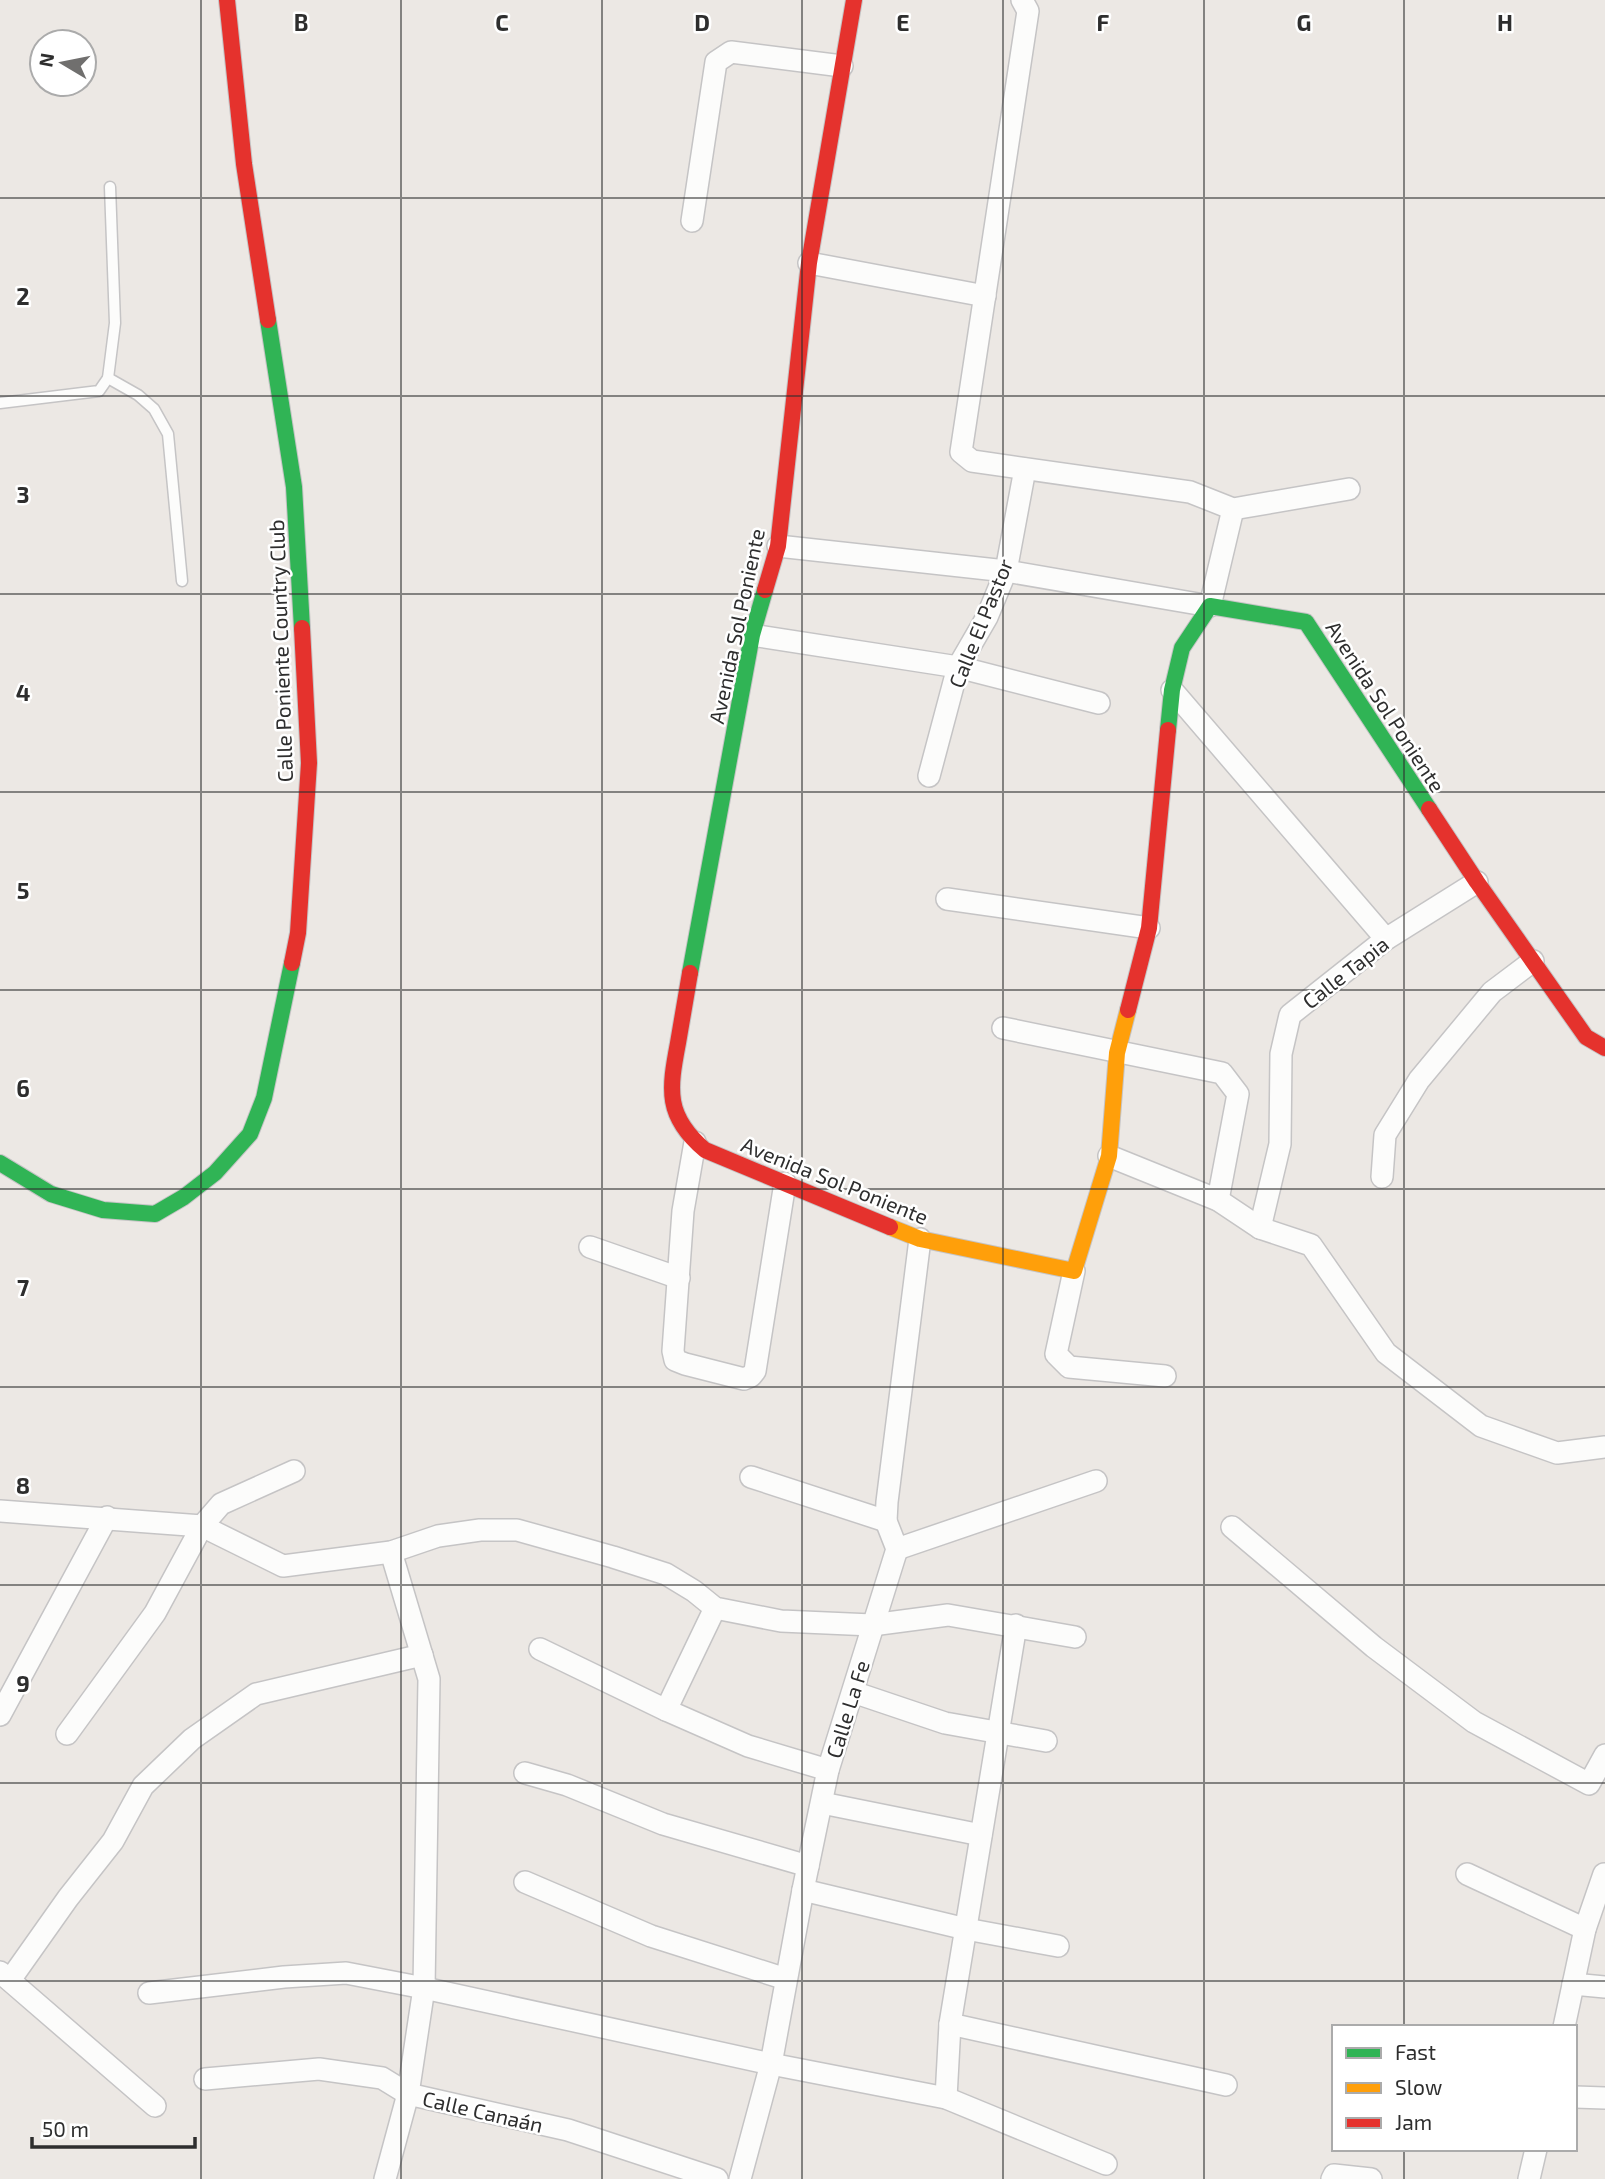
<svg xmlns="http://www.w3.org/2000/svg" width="1605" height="2179" viewBox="0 0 1605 2179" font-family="'Exo 2',sans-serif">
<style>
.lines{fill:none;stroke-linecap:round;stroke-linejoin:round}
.lane-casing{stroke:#c5c4c5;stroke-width:13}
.street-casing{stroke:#c5c4c5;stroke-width:24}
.fast-casing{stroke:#c5c4c5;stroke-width:18}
.slow-casing{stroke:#c5c4c5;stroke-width:18}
.jam-casing{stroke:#c5c4c5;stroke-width:18}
.lane{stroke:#fcfcfb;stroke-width:10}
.street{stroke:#fcfcfb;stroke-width:21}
.fast{stroke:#30b455;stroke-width:16}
.slow{stroke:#ff9f0a;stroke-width:16}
.jam{stroke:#e5322d;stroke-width:16}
.grid{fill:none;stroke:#2e2e2e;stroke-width:2;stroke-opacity:0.55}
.labels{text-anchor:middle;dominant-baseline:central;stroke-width:5;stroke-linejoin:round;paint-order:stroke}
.street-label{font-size:21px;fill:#2e2e2e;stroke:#fff}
.grid-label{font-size:23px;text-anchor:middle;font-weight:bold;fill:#2e2e2e;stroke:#fff;stroke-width:5;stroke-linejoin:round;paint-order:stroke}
</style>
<rect width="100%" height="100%" fill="#ece8e4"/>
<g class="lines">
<g class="lane-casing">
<g id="lane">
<path d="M108,378L138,395L154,409L168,434L182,581"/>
<path d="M0,403L99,391L108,378L115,323L110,187"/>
</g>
</g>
<g class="street-casing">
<g id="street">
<path d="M1022,0L1028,11L961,452L972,461L1190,492L1233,509L1349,489"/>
<path d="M692,221L716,62L731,52L842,66"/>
<path d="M809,263L985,296"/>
<path d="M778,546L1006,571L1210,606L1233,509"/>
<path d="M752,635L958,667L1099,703"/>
<path d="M1172,690L1386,939"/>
<path d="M929,776L958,667L987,617L1006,571L1025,469"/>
<path d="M947,899L1149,928"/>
<path d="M1003,1028L1222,1073L1238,1094L1218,1200"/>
<path d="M695,1142L683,1211L673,1351L675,1360L685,1364L744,1379L751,1376L755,1371L785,1183"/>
<path d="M1109,1156L1218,1200L1260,1228L1311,1245L1386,1353L1481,1426L1557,1453L1605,1447"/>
<path d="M1382,1177L1385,1135L1419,1080L1492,992L1533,961"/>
<path d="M1260,1228L1280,1144L1281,1054L1290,1015L1386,939L1477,882"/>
<path d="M590,1247L679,1278"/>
<path d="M1074,1271L1056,1354L1069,1367L1165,1376"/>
<path d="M751,1477L886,1521"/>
<path d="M0,1511L202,1526L283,1566L391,1552L438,1536L480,1530H517L613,1557L666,1574L694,1591L715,1608L781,1621L872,1625L948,1615L1075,1637"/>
<path d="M1232,1527L1374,1647L1474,1722L1589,1784L1605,1755"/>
<path d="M897,1549L1096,1481"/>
<path d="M540,1649L666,1710L748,1746L828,1770"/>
<path d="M853,1692L945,1723L1046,1741"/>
<path d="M666,1710L715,1608"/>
<path d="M0,1715L107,1517"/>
<path d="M67,1734L155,1613L202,1526L221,1504L294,1471"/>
<path d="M525,1773L567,1785L663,1824L808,1866"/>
<path d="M822,1803L981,1835"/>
<path d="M1467,1874L1585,1929"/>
<path d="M525,1882L651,1936L786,1979"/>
<path d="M803,1890L966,1929L1058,1946"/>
<path d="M0,1972L155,2106"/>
<path d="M10,1980L68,1898L113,1841L143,1786L192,1739L256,1694L422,1655"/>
<path d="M1573,1984L1605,1987"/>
<path d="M149,1993L284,1977L346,1973L424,1988L771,2064L946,2098L1106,2164"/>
<path d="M950,2024L1226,2085"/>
<path d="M1564,2027L1585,1929L1604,1874"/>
<path d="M205,2079L319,2069L382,2078L408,2094L568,2130L717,2179"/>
<path d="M1575,2097L1605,2098"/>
<path d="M946,2098L950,2024L1016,1625"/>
<path d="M385,2179L408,2094L424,1988L429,1679L391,1552"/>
<path d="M740,2179L771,2064L803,1890L828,1770L897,1549L886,1521L887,1502L920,1239"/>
<path d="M1332,2179L1334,2175L1371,2179"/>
<path d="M1529,2179L1536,2149"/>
</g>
</g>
<g class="fast-casing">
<g id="fast">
<path d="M268,320L294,487L302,628"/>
<path d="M1168,730L1172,690L1182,648L1210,606L1306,622L1429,809"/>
<path d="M690,973L752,635L765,590"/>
<path d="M0,1163L51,1194L103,1210L155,1214L184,1197L215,1173L250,1134L264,1098L292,963"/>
</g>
</g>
<g class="slow-casing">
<path id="slow" d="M890,1227L920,1239L1074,1271L1109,1156L1117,1053L1128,1010"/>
</g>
<g class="jam-casing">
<g id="jam">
<path d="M227,0L244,164L268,320"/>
<path d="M765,590L778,546L809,263L854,0"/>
<path d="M1429,809L1477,882L1586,1037L1605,1048"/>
<path d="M292,963L298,933L309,763L302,628"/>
<path d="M690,973C686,997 682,1020 678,1043C669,1090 665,1116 705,1150L890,1227"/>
<path d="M1128,1010L1149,928L1168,730"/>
</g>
</g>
<use href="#lane" class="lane"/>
<use href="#street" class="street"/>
<use href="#fast" class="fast"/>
<use href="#slow" class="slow"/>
<use href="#jam" class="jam"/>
</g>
<path class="grid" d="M201,0V2179M401,0V2179M602,0V2179M802,0V2179M1003,0V2179M1204,0V2179M1404,0V2027M0,198H1605M0,396H1605M0,594H1605M0,792H1605M0,990H1605M0,1189H1605M0,1387H1605M0,1585H1605M0,1783H1605M0,1981H1605M1404,2149V2179"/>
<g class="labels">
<g class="street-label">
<text transform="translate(980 623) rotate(-68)">Calle El Pastor</text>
<text transform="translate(736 626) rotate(-78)">Avenida Sol Poniente</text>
<text transform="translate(280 651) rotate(-92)">Calle Poniente Country Club</text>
<text transform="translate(1386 706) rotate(57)">Avenida Sol Poniente</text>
<text transform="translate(1345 972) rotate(-38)">Calle Tapia</text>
<text transform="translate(835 1180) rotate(22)">Avenida Sol Poniente</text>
<text transform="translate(847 1709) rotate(-73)">Calle La Fe</text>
<text transform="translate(483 2111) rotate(13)">Calle Canaán</text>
</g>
</g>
<g class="grid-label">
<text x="301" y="31">B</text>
<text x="502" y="31">C</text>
<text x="702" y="31">D</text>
<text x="903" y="31">E</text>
<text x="1103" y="31">F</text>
<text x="1304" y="31">G</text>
<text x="1505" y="31">H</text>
<text x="23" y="305">2</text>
<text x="23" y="503">3</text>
<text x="23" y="701">4</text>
<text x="23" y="899">5</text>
<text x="23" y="1097">6</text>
<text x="23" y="1296">7</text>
<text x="23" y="1494">8</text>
<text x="23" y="1692">9</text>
</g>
<rect x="1332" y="2025" width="245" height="126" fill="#ffffff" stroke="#ababab" stroke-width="2"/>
<rect x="1346" y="2048" width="35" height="10" fill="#30b455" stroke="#ababab" stroke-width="2"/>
<text x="1395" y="2060" font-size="21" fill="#2e2e2e">Fast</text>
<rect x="1346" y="2083" width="35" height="10" fill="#ff9f0a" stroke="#ababab" stroke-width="2"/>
<text x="1395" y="2095" font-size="21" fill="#2e2e2e">Slow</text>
<rect x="1346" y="2118" width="35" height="10" fill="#e5322d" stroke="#ababab" stroke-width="2"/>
<text x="1395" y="2130" font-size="21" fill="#2e2e2e">Jam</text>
<g transform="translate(63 63) rotate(280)"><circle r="33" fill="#ffffff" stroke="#ababab" stroke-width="2"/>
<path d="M0-5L12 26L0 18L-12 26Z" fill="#706f6e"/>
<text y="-10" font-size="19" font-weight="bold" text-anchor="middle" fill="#2e2e2e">N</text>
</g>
<path d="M32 2137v10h163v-10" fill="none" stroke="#2e2e2e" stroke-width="3.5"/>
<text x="42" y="2137" font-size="21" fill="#2e2e2e" stroke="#ffffff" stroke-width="5" paint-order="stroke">50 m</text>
</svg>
